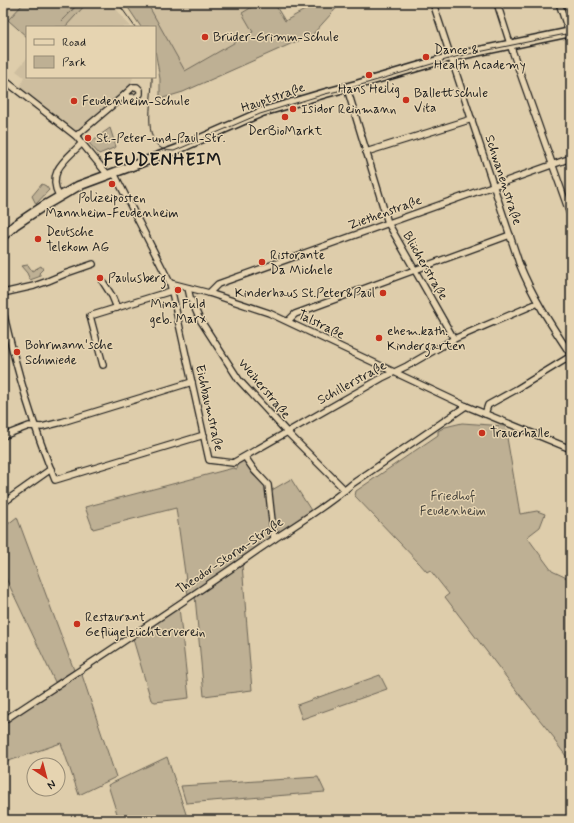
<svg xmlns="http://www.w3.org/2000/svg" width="574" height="823" viewBox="0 0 574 823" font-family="Mynerve,sans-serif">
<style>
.built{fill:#cebe9f}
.green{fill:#beb094;stroke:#6d6658}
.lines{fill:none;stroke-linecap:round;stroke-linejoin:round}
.street-casing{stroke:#1c1c1c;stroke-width:8}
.secondary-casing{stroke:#1c1c1c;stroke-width:11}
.street{stroke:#e6d4b1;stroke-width:5.5}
.secondary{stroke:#e6d4b1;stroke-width:8}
.tram{stroke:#1c1c1c;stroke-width:1}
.poi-dot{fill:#c8321e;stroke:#e6d4b1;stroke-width:1.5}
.labels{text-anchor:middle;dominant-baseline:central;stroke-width:3;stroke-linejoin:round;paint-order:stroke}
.poi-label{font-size:13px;fill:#1c1c1c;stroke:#e6d4b1;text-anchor:start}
.street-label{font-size:13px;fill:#1c1c1c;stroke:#e6d4b1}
.park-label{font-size:13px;fill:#44413a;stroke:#e6d4b1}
.district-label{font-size:17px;font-weight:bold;letter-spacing:1px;fill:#1c1c1c;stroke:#e6d4b1}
</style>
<rect width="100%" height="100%" fill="#decdab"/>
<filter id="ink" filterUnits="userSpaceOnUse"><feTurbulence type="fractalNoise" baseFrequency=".025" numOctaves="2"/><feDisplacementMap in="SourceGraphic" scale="8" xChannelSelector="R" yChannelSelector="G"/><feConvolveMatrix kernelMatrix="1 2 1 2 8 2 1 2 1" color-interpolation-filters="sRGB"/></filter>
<g filter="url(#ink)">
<g class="built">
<path d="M3,3H112L130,27H27V37L3,14Z"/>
<path d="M165,3H259L242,13L253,32L185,71L151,11Z"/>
<path d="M27,58V77H133L131,84L75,133L20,88L24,77L16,71Z"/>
</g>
<g class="green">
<path d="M24,3H78L62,21L79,3H87L65,27H27V37L8,20Z"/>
<path d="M125,3H147L185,71L253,32L242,13L259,3H274L285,21L317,3H341L313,34L183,92L160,99V79L155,50V27H141Z"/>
<path d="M110,128L116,147L99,154L89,143Z"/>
<path d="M42,184L46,186L49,190L36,204L32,196Z"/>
<path d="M28,265L32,271L41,266L43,269L39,273L41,276L30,280L27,273L21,266Z"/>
<path d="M462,423L505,426L520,514L537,511L545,514L540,527L527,537L552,571L571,580V760H569L554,740L555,739L516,690L445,597L449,594L430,570L427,572L419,563L355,496L356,491L438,435V431L445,427Z"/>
<path d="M242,460L245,461L253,475L265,485L266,490H272L291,479L312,512L188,595L176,508L93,529L85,507L233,468L237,469L238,462Z"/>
<path d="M17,517L74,670L55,682L3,572V528Z"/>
<path d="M242,564L252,690L204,696L195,596Z"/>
<path d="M179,607L189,698L155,702L151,700L133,639L134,636Z"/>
<path d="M81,672L116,777L79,795L61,743L3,763V724Z"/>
<path d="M380,675L387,689L302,719L297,705Z"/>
<path d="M167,757L188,820H119L108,785Z"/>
<path d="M318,777L325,792L186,803L181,786Z"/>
</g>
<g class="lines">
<g class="street-casing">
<g id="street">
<path d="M433,3L519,263C532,296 551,325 571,355"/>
<path d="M497,3L513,53L571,217"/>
<path d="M559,3L571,39"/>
<path d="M3,79L76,136L108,175"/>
<path d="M347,88L388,223L454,339"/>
<path d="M76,136L121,98L136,97L140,94V90L137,87H133L121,98"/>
<path d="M366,152L472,119"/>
<path d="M114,173L170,283L209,460L233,463L382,378L407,366L454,339L538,303"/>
<path d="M59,196C46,171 67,159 82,143"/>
<path d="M103,282L112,296L117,308"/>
<path d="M170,283L209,293L269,313L466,406L571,449"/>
<path d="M188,288L190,297L199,318L239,380L287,432L345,490"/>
<path d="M3,293L34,286L48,281L67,273L93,264"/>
<path d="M209,293L218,284L571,158"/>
<path d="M3,311C16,368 33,426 55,480L204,435"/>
<path d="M288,321L295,314L510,235"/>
<path d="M103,365L90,316L171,291"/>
<path d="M485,414L488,405L517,389L571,356"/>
<path d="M3,436L29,426L42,427L62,422L192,382"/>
<path d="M245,457L254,470L268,485L274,539"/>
<path d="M3,503L51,469"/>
<path d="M3,721C88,665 174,609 258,550C289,528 324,509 352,484L466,406"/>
</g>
</g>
<g class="secondary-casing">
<path id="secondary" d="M3,236L15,225L42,207L78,186L178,149L262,112L326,93L356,85L451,57L571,32"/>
</g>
<use href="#street" class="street"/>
<use href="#secondary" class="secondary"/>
<g class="tram">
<path d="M118,3L135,27"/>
<path d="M152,77C153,100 138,152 174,151L260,114L325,94L347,89L459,56L571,33"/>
</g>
</g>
</g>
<g class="poi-dot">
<circle cx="205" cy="37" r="4"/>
<circle cx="426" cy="57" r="4"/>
<circle cx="369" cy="75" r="4"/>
<circle cx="406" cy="100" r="4"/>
<circle cx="74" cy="101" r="4"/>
<circle cx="293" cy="109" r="4"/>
<circle cx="285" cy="117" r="4"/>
<circle cx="88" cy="138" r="4"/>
<circle cx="112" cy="184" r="4"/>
<circle cx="38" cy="239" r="4"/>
<circle cx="262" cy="262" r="4"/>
<circle cx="100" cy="278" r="4"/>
<circle cx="178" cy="290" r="4"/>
<circle cx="383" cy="293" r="4"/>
<circle cx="379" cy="338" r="4"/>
<circle cx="17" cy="352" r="4"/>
<circle cx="482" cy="433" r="4"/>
<circle cx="77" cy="624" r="4"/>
</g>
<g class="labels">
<g class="poi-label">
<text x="213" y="37">Brüder-Grimm-Schule</text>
<text x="434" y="50">Dance &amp;<tspan x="434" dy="15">Health Academy</tspan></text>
<text x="369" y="89" text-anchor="middle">Hans Heilig</text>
<text x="414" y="93">Ballettschule<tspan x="414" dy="15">Vita</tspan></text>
<text x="82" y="101">Feudenheim-Schule</text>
<text x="301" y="109">Isidor Reinmann</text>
<text x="285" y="131" text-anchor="middle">DerBioMarkt</text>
<text x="96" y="138">St.-Peter-und-Paul-Str.</text>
<text x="112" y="198" text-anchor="middle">Polizeiposten<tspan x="112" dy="15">Mannheim-Feudenheim</tspan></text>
<text x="46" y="232">Deutsche<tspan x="46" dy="15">Telekom AG</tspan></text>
<text x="270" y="255">Ristorante<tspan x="270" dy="15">Da Michele</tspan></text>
<text x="108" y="278">Paulusberg</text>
<text x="375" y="293" text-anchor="end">Kinderhaus St.Peter&amp;Paul</text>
<text x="178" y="304" text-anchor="middle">Mina Fuld<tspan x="178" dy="15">geb. Marx</tspan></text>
<text x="387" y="331">ehem.kath.<tspan x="387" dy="15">Kindergarten</tspan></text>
<text x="25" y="345">Bohrmann'sche<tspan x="25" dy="15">Schmiede</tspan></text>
<text x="490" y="433">Trauerhalle</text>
<text x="85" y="617">Restaurant<tspan x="85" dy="15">Geflügelzüchterverein</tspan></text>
</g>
<g class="street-label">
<text transform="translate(273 98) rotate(-19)">Hauptstraße</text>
<text transform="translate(503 180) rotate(72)">Schwanenstraße</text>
<text transform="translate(385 213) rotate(-20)">Ziethenstraße</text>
<text transform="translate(425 266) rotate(60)">Blücherstraße</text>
<text transform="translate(321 325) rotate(26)">Talstraße</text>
<text transform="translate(352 383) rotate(-29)">Schillerstraße</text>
<text transform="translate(264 389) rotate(50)">Weiherstraße</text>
<text transform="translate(209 408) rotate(77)">Eichbaumstraße</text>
<text transform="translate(230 556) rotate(-34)">Theodor-Storm-Straße</text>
</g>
<g class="park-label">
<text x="453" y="496">Friedhof<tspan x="453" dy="15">Feudenheim</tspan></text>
</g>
<g class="district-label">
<text x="163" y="160">FEUDENHEIM</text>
</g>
</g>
<rect width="574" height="823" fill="none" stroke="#e6d4b1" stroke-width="16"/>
<rect x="8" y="8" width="558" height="807" fill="none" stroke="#1c1c1c" stroke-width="1.5" filter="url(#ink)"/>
<rect x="26" y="26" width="130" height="52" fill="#e6d4b1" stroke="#958a75"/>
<rect x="34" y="39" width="20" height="6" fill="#e6d4b1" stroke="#958a75"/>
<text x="62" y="46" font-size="12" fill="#1c1c1c">Road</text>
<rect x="34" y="56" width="20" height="12" fill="#beb094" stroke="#958a75"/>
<text x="62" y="66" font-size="12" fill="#1c1c1c">Park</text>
<g transform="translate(46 777) rotate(144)"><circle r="19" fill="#e6d4b1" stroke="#958a75"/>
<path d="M0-3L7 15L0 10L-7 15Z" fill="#c8321e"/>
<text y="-6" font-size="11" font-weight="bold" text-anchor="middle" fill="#1c1c1c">N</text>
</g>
</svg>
